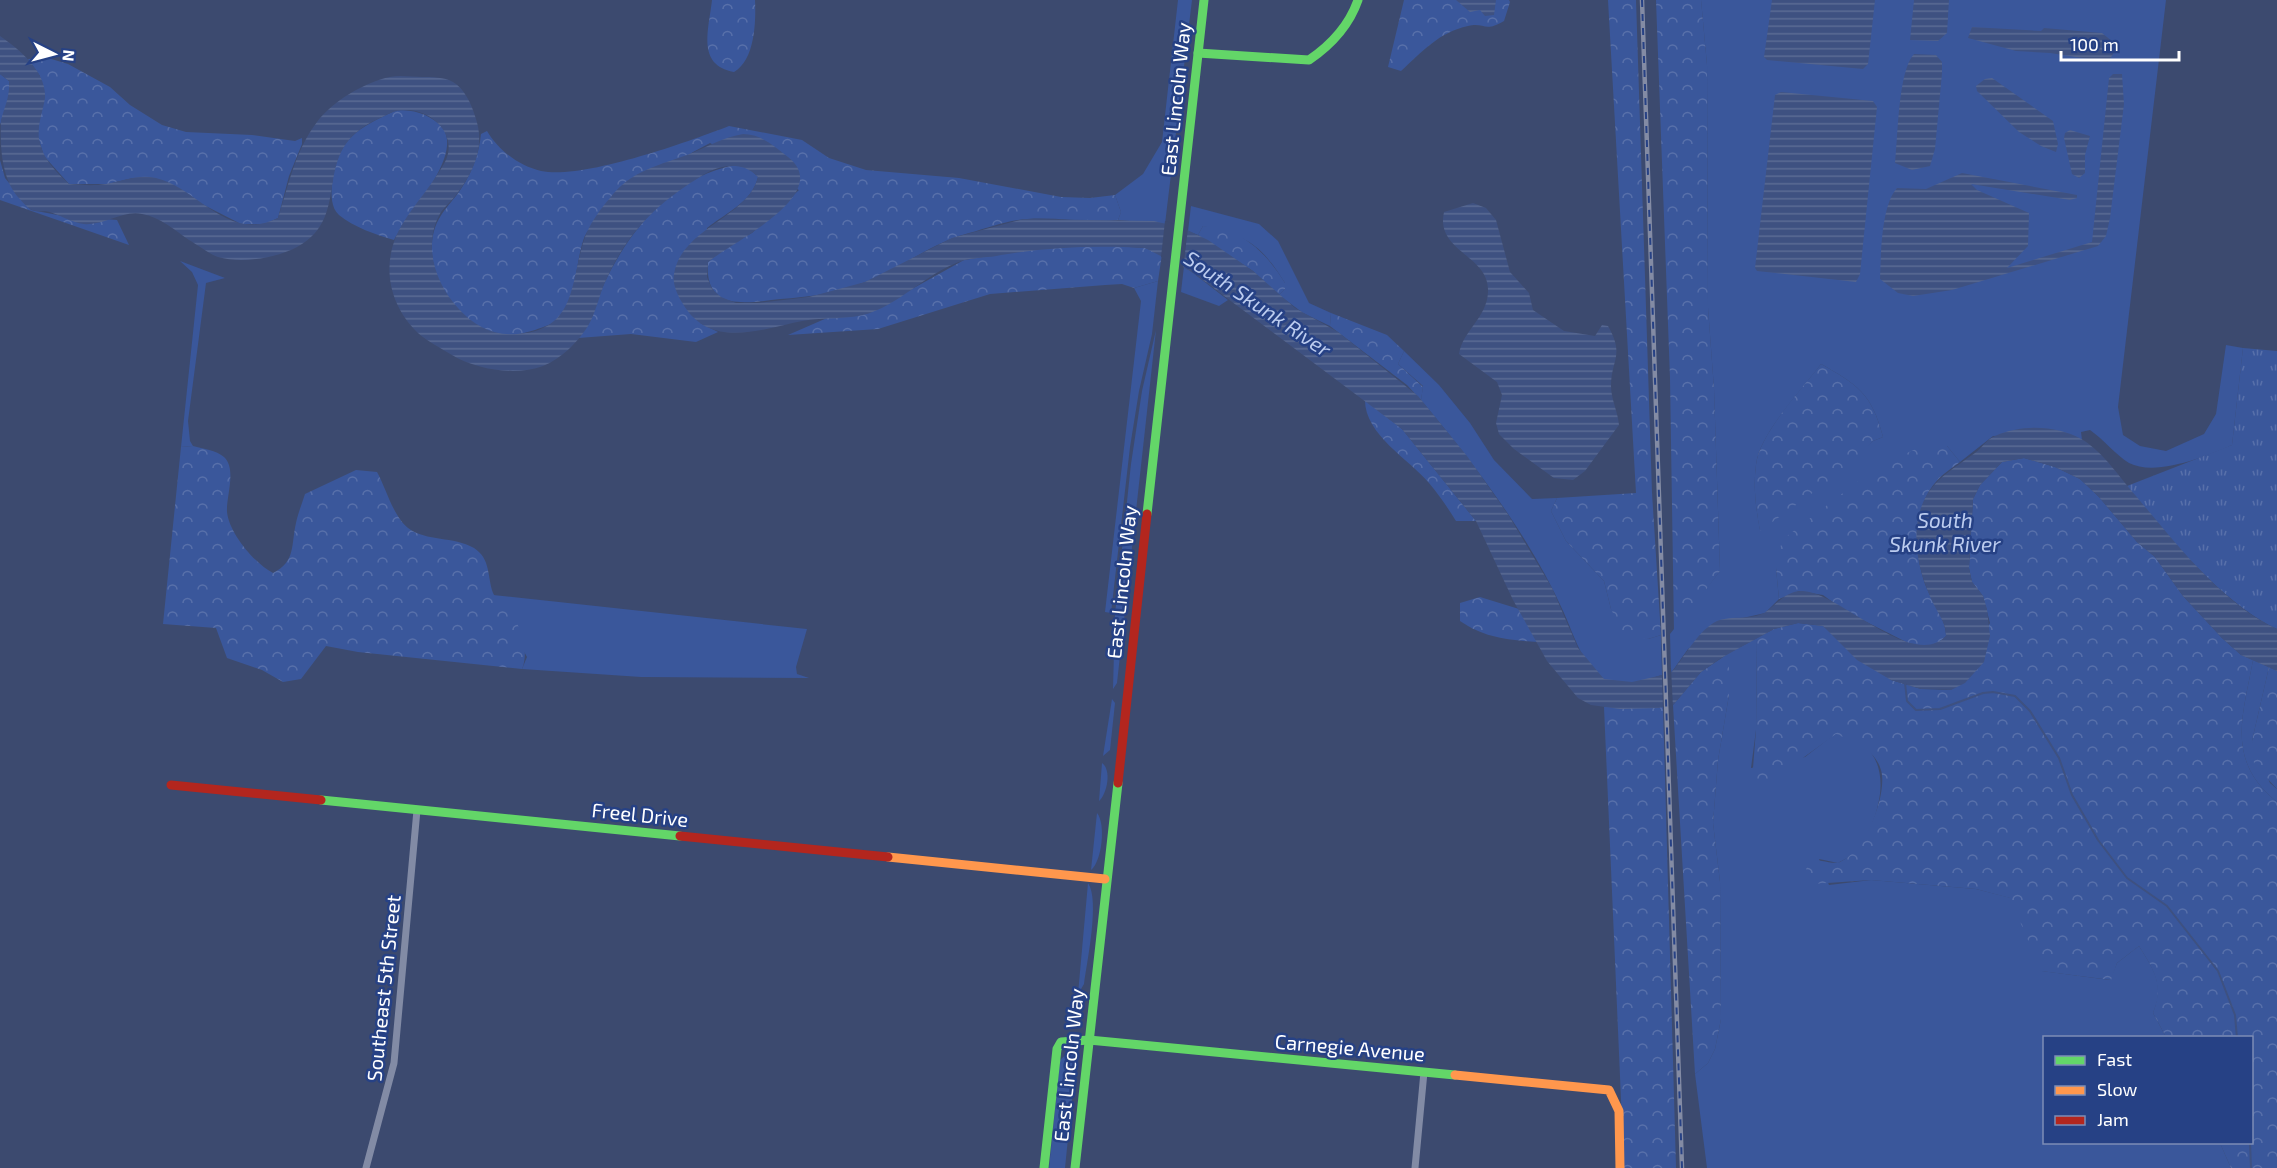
<svg xmlns="http://www.w3.org/2000/svg" width="2277" height="1168" viewBox="0 0 2277 1168" font-family="'Exo 2',sans-serif">
<style>
.grass{fill:#3a579b;fill-rule:evenodd}
.forest{fill:url(#forest-crowns)}
.park{fill:url(#park-tufts)}
.water{fill:url(#water-rules)}
.pier{fill:#3c4a6f}
.lines{fill:none;stroke-linecap:round;stroke-linejoin:round}
.stream{stroke:#3e5181;stroke-width:2}
.street{stroke:#828ba5;stroke-width:7}
.fast{stroke:#63d668;stroke-width:9}
.slow{stroke:#ff974d;stroke-width:9}
.jam{stroke:#b3261e;stroke-width:9}
.rail-casing{stroke:#838ba4;stroke-width:4.5}
.rail{stroke:#264185;stroke-width:2;stroke-dasharray:7;stroke-linecap:butt}
.labels{text-anchor:middle;dominant-baseline:central;stroke-width:5;stroke-linejoin:round;paint-order:stroke}
.street-label{font-size:20px;fill:#fff;stroke:#264185}
.water-label{font-size:21px;font-style:italic;fill:#bcccef;stroke:#264185}
</style>
<defs>
<pattern id="forest-crowns" width="20" height="18" patternUnits="userSpaceOnUse" patternTransform="scale(1.5)"><rect width="20" height="18" fill="#3a579b"/><path d="M2 6a3 3 0 1 1 6 0M12 15a3 3 0 1 1 6 0" fill="none" stroke="#5870aa"/></pattern>
<pattern id="park-tufts" width="24" height="20" patternUnits="userSpaceOnUse" patternTransform="scale(1.5)"><rect width="24" height="20" fill="#3a579b"/><path d="M3 7l-1-3M5 7V3M7 7l1-3M15 17l-1-3M17 17v-4M19 17l1-3" fill="none" stroke="#5870aa"/></pattern>
<pattern id="water-rules" width="6" height="5" patternUnits="userSpaceOnUse" patternTransform="scale(1.5)"><rect width="6" height="5" fill="#3e5181"/><path d="M0 2.5h6" fill="none" stroke="#5b6b94"/></pattern>
</defs>
<rect width="100%" height="100%" fill="#3c4a6f"/>
<g class="grass">
<path d="M1178,0H1192L1165,224L1118,220L1121,212L1115,195L1143,174L1162,142Z"/>
<path d="M1701,0H2166L2118,407L2123,435L2140,446L2166,451L2204,434L2216,414L2226,345L2243,348L2232,445C2207,456 2156,477 2129,463C2116,455 2103,439 2090,430L2081,432L2082,440L2063,434L1993,436L1960,462L1947,446L1776,568L1779,599L1765,613L1743,618L1688,649L1671,673L1670,634L1720,571L1714,389L1708,308L1707,65ZM1821,364C1858,385 1872,394 1883,437L1873,441L1811,493L1760,530C1756,509 1753,487 1756,465C1759,434 1802,390 1821,364Z"/>
<path d="M1191,206L1259,224L1278,241L1309,303L1331,313L1330,326L1303,313L1279,295L1285,289V283C1259,242 1249,238 1203,226L1198,235L1188,231Z"/>
<path d="M180,261L225,278L206,283L188,421L190,441L193,446L181,447L198,285L192,272Z"/>
<path d="M1184,266L1228,300L1219,306L1181,292Z"/>
<path d="M1158,281L1152,334L1139,391L1130,447L1111,613L1105,612L1141,301L1134,288Z"/>
<path d="M1156,330L1117,683L1113,689L1115,614L1131,464L1142,391Z"/>
<path d="M1404,351L1439,385L1470,423L1494,460L1532,499L1557,498L1551,511L1566,541L1604,581L1611,609L1648,639L1661,635L1662,675C1646,680 1619,689 1604,679C1582,665 1574,635 1564,613C1529,535 1475,465 1421,400L1423,386L1398,364Z"/>
<path d="M493,595L807,629L796,667L797,674L809,678L641,677L522,669L527,657Z"/>
<path d="M1757,638L1756,730L1751,768L1805,757L1836,733C1844,737 1855,739 1862,744C1895,768 1878,823 1857,850C1853,856 1844,859 1838,863L1819,859L1829,885L1871,880L1976,889L2011,898L2042,971L2110,980L2117,963L2139,946C2154,970 2165,985 2153,1013L2166,1037L2044,1038V1142L2220,1143L2231,1168H1707L1695,1074L1708,1063L1715,1049L1721,1019L1720,882L1713,823L1718,760L1729,695V653Z"/>
<path d="M2253,660L2269,667L2252,741L2270,783L2277,789V802C2225,760 2243,716 2253,660Z"/>
<path d="M1112,699L1115,703L1110,750L1103,756Z"/>
<path d="M1102,763C1112,770 1107,794 1099,801Z"/>
<path d="M1097,813C1106,824 1102,861 1091,870Z"/>
<path d="M1088,883C1100,900 1087,962 1084,984L1078,994Z"/>
<path d="M1070,1051L1076,1059L1065,1168H1049L1060,1060Z"/>
</g>
<g class="forest">
<path d="M712,0H755C756,22 755,60 734,72C696,65 709,29 712,0Z"/>
<path d="M1404,0H1509L1510,2L1504,21C1484,33 1485,22 1468,26C1439,32 1422,52 1401,71L1388,67Z"/>
<path d="M1608,0H1636L1652,493L1661,635L1648,639L1623,634L1611,609L1604,581L1566,541L1551,511L1557,498L1636,493Z"/>
<path d="M1656,0H1701L1707,65L1708,308L1714,389L1720,571L1674,632L1670,378Z"/>
<path d="M48,58L68,64L110,87L130,105L162,125L186,132L252,135L295,141L302,138V144L289,176L278,218L265,224H241L198,202L133,178L108,184H69L44,156L38,137L40,76L28,59Z"/>
<path d="M0,74L9,81L10,95L0,125Z"/>
<path d="M397,110C414,110 426,113 439,124C469,150 408,214 394,240C377,235 353,227 339,215C331,208 331,194 332,185C337,138 358,128 397,110Z"/>
<path d="M729,126L802,140L829,158L866,170L959,178L1061,197L1090,198L1115,195L1121,212L1118,220C1087,223 1057,217 1027,219C1008,220 987,228 969,233C932,242 901,269 865,282C838,293 809,297 780,299C746,303 704,312 708,262L725,248L752,233L799,190L710,143L693,152C666,172 640,192 613,213C606,218 592,224 587,232C576,249 577,302 560,318C553,324 543,327 535,330C524,333 511,337 499,335C462,329 431,283 432,248C432,224 442,213 456,196C470,178 479,156 481,134L487,131C498,150 519,166 541,171C582,180 688,142 729,126Z"/>
<path d="M0,160L5,178L31,210L63,216L117,220L129,245L0,200Z"/>
<path d="M735,165L749,168L758,177C752,202 726,213 707,228L700,323L718,332L696,342L631,334L578,338C591,322 596,303 604,284C629,230 673,177 735,165Z"/>
<path d="M1203,226C1242,229 1265,251 1285,283V289L1279,295L1253,271L1198,235Z"/>
<path d="M1099,245L1145,248L1162,254L1158,281L1134,288L1122,284L1105,285L990,294L878,329L788,335L827,318L869,313L964,260L1033,249Z"/>
<path d="M1331,313L1387,335L1404,351L1398,364L1423,387L1421,400L1407,385L1330,326Z"/>
<path d="M1821,364C1858,385 1872,394 1883,437L1873,441L1840,473L1760,531C1756,509 1753,487 1756,465C1759,434 1802,389 1821,364Z"/>
<path d="M1365,400L1402,429L1476,521H1456C1448,508 1439,495 1429,483C1409,459 1365,435 1365,400Z"/>
<path d="M1927,444L1947,446L1960,462C1952,468 1942,474 1935,483C1912,509 1914,559 1927,589C1934,605 1946,620 1946,636L1939,643L1928,647L1912,645L1845,611L1823,595L1799,591L1779,599L1776,568L1782,540L1861,479L1898,457Z"/>
<path d="M193,446C203,449 216,450 224,457C237,469 226,496 227,512C229,533 255,564 273,573C296,562 291,544 296,523C298,513 302,504 305,494L356,470L377,472C386,488 393,516 408,528C427,542 453,536 474,548C491,559 487,576 493,593C495,598 501,602 505,606C520,622 530,649 522,669L358,652L326,646L301,679L283,682L262,670L227,658L216,628L163,624L181,447Z"/>
<path d="M2024,458L2055,467L2080,479L2099,497L2137,542L2155,557L2183,596L2222,638L2241,655L2253,660C2243,716 2225,760 2277,802V1168H2231L2220,1143L2252,1142V1038L2166,1037L2153,1013C2164,985 2154,970 2139,946L2117,963L2111,980L2041,971L2010,898L1976,889L1871,880L1813,884L1806,870L1809,859C1818,859 1833,865 1840,862C1865,852 1888,794 1881,770C1875,749 1853,741 1836,734L1775,778L1752,781L1756,730L1757,638L1774,629L1798,623L1823,626L1891,680L1921,689L1951,690L1990,623L1983,596L1972,582L1969,568L1973,499L1980,485L2002,462Z"/>
<path d="M1480,597L1519,609L1538,642C1508,640 1485,638 1460,621V603Z"/>
<path d="M1729,653V695L1718,760L1713,823L1720,882L1721,1019L1715,1049L1708,1063L1695,1074L1673,705L1701,672Z"/>
<path d="M2269,667L2277,671V789L2254,764L2252,741Z"/>
<path d="M1604,707H1663L1676,1168H1624Z"/>
</g>
<path class="park" d="M2243,348L2277,351V629C2224,605 2163,532 2127,486L2232,445Z"/>
<g class="water">
<path d="M1456,0H1496L1494,15L1485,16L1480,10L1470,12Z"/>
<path d="M1772,0H1875L1868,64L1863,69L1767,60L1764,57Z"/>
<path d="M1914,0H1949L1947,33L1938,41L1910,40Z"/>
<path d="M1972,27L2041,31L2044,28L2102,33L2118,46L2108,62L2050,53L2016,51L1968,38Z"/>
<path d="M0,36C19,49 47,72 45,98C43,111 37,126 39,139C42,158 55,171 69,184C81,185 94,186 106,184C123,181 138,174 156,178C200,189 227,243 278,218C289,184 295,151 317,122C333,101 365,82 390,77C400,75 412,77 422,77C432,77 444,77 453,82C464,88 472,105 475,116C486,146 474,171 456,195C452,201 445,206 441,212C422,244 435,283 458,308C474,326 493,336 517,334C581,330 569,275 587,232C592,221 602,207 610,198C631,170 661,165 692,153C709,146 724,137 743,134C761,134 774,146 788,157C835,194 732,242 708,262L707,277L712,289L721,297L736,303H758L809,297L865,282L952,238L1024,219L1154,221L1183,228L1208,240L1253,271L1295,308L1338,332L1418,396L1467,456L1509,516L1552,588L1578,648L1604,679L1632,682L1671,673C1685,657 1697,631 1717,621C1732,615 1754,621 1767,611C1778,603 1786,591 1802,591C1840,592 1912,671 1946,636C1946,623 1939,615 1933,603C1920,574 1911,543 1920,511C1929,481 1952,470 1975,453C1982,448 1987,439 1995,436C2022,424 2057,425 2083,440C2104,453 2120,478 2136,496C2174,541 2223,605 2277,629V671L2241,655L2222,638L2183,596L2155,557L2137,542L2099,497L2080,479L2055,467L2024,458L2002,462L1980,485L1973,499L1969,568L1972,582L1983,596L1987,609L1990,636L1984,662L1965,683L1951,690L1937,689H1921L1891,680L1857,660L1823,626L1798,623L1774,629L1721,658L1701,672L1673,705L1659,708L1620,709L1591,705L1578,698L1547,661L1513,600L1476,521L1402,429L1192,272L1145,248C1095,245 1050,247 1001,255C989,258 976,257 965,260C930,270 904,301 870,313C849,320 824,317 802,321C762,329 710,350 683,304C678,296 672,284 674,274C681,228 749,217 758,177C742,161 722,164 703,175C656,204 628,231 605,282C599,296 596,312 588,326C578,342 561,359 543,366C516,376 477,370 452,355C441,348 428,342 418,333C387,303 380,260 403,223C416,202 433,184 445,162C460,132 426,104 397,111C391,112 384,116 378,119C306,151 356,215 297,247C276,258 242,264 218,257C209,254 198,245 189,240C175,230 160,217 142,214C122,210 104,226 84,224C71,223 58,213 45,211C41,211 36,212 32,210C27,208 21,200 17,196C1,175 0,146 1,120C5,106 10,96 9,81L0,74Z"/>
<path d="M1914,54L1936,55L1942,62V73L1935,149L1930,166L1912,170L1895,163C1898,137 1898,71 1914,54Z"/>
<path d="M2113,74H2122L2124,104L2110,218L2106,236L2098,246L1952,290L1913,296L1898,293L1880,279C1881,254 1881,206 1897,188L1926,189L1962,173L2077,195V198L2070,200L1971,184L1977,190L2029,213L2028,246L2007,268L2092,242L2109,78Z"/>
<path d="M1992,78L2053,121L2058,144L2056,152L2041,146L2019,132L1977,91L1976,86L1985,79Z"/>
<path d="M1781,92L1873,101L1877,107L1860,274L1856,282L1757,271L1755,268L1775,95Z"/>
<path d="M2070,130L2090,136L2085,155V173L2079,178L2072,174L2064,138L2065,133Z"/>
<path d="M1473,203L1486,208L1496,220L1510,272L1529,293L1533,310L1564,331L1595,336L1602,325L1608,326C1625,356 1611,359 1611,386C1611,399 1618,412 1619,425L1585,471L1573,480L1554,478L1514,449L1499,434L1496,423L1502,395L1497,382L1459,354C1463,330 1487,318 1488,292C1490,255 1435,252 1444,212Z"/>
</g>
<g class="pier">
<path d="M1165,221L1188,228L1183,270L1161,257Z"/>
<path d="M1671,668L1673,708L1663,710L1662,672Z"/>
</g>
<g class="lines">
<g class="stream">
<path d="M1905,683L1907,701L1916,710L1940,709L1983,693L1993,692L2015,696L2030,711L2059,758L2072,795L2098,840L2127,878L2167,906L2218,971L2235,1015L2237,1038"/>
<path d="M2250,1142L2251,1168"/>
</g>
<g class="street">
<path d="M366,1168L394,1063L417,810"/>
<path d="M1415,1168L1424,1072"/>
</g>
<g class="fast">
<path d="M1198,53L1309,60C1331,45 1349,26 1358,0"/>
<path d="M1147,514L1204,0"/>
<path d="M321,800L680,836"/>
<path d="M1044,1168L1057,1049L1061,1042L1089,1040L1455,1075"/>
<path d="M1075,1168L1118,783"/>
</g>
<g class="slow">
<path d="M888,857L1105,879"/>
<path d="M1455,1075L1609,1090L1619,1111L1620,1168"/>
</g>
<g class="jam">
<path d="M1118,783L1147,514"/>
<path d="M171,785L321,800"/>
<path d="M680,836L888,857"/>
</g>
<g class="rail-casing">
<path id="rail" d="M1642,0L1682,1168"/>
</g>
<use href="#rail" class="rail"/>
</g>
<g class="labels">
<g class="street-label">
<text transform="translate(1175 99) rotate(-84)">East Lincoln Way</text>
<text transform="translate(1121 582) rotate(-84)">East Lincoln Way</text>
<text transform="translate(640 814) rotate(6)">Freel Drive</text>
<text transform="translate(383 988) rotate(-84)">Southeast 5th Street</text>
<text transform="translate(1350 1047) rotate(5)">Carnegie Avenue</text>
<text transform="translate(1068 1065) rotate(-84)">East Lincoln Way</text>
</g>
<g class="water-label">
<text transform="translate(1258 303) rotate(34)">South Skunk River</text>
<text x="1945" y="519">South<tspan x="1945" dy="24">Skunk River</tspan></text>
</g>
</g>
<rect x="2043" y="1036" width="210" height="108" fill="#264185" stroke="#7d8db6" stroke-width="1.5"/>
<rect x="2055" y="1056" width="30" height="9" fill="#63d668" stroke="#7d8db6" stroke-width="1.5"/>
<text x="2097" y="1066" font-size="18" fill="#ffffff">Fast</text>
<rect x="2055" y="1086" width="30" height="9" fill="#ff974d" stroke="#7d8db6" stroke-width="1.5"/>
<text x="2097" y="1096" font-size="18" fill="#ffffff">Slow</text>
<rect x="2055" y="1116" width="30" height="9" fill="#b3261e" stroke="#7d8db6" stroke-width="1.5"/>
<text x="2097" y="1126" font-size="18" fill="#ffffff">Jam</text>
<g transform="translate(54 54) rotate(96)" stroke="#264185" stroke-width="4.5" paint-order="stroke">
<path d="M0-4.5L10 22L0 15L-10 22Z" fill="#ffffff"/>
<text y="-9" font-size="16" font-weight="bold" text-anchor="middle" fill="#ffffff">N</text>
</g>
<path d="M2061 51v9h118v-9" fill="none" stroke="#ffffff" stroke-width="3"/>
<text x="2070" y="51" font-size="18" fill="#ffffff" stroke="#264185" stroke-width="4.5" paint-order="stroke">100 m</text>
</svg>
